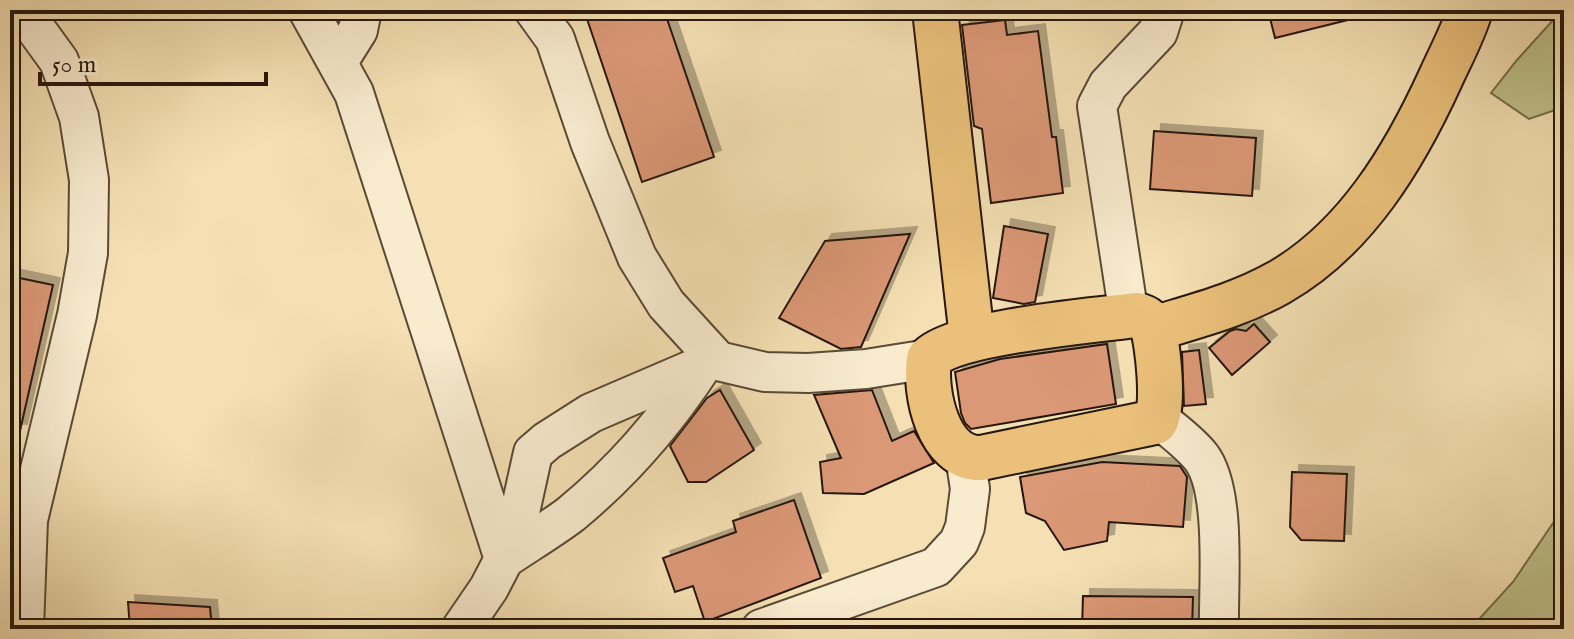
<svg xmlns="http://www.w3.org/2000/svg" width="1574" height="639" viewBox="0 0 1574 639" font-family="'IM FELL English',serif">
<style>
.green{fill:#bfc18a;stroke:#736c4c;stroke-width:2}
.building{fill:#db9876;stroke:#27180d;stroke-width:2;filter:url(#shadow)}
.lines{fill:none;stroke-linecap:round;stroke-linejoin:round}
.minor-casing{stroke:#5a4a36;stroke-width:42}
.major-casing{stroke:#27180d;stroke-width:48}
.minor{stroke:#f8ebce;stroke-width:38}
.major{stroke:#eac07a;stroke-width:44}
</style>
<defs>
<filter id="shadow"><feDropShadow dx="7" dy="-7" stdDeviation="0" flood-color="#0004"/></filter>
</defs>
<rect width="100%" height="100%" fill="#f4e0b3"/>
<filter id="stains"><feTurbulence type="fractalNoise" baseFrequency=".0025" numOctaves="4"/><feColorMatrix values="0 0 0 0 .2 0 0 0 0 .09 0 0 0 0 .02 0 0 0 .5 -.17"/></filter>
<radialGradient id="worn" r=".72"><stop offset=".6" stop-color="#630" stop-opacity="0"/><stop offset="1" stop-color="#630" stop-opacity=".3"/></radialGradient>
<g class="green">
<path d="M1562,10H1564V107L1529,119L1491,93L1517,60Z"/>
<path d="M1564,507V629H1470L1513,582Z"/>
</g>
<g class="building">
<path d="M584,10H664L714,157L642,182Z"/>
<path d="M1268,10H1350L1352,19L1275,38Z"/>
<path d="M1005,20L1007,35L1038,31L1052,137H1056L1063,193L991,203L982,129L974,126L962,25Z"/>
<path d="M1154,131L1256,138L1252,196L1150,189Z"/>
<path d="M1004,226L1048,234L1035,302L1024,304L993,298Z"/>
<path d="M910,234L861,347L841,349L779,318L825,241Z"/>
<path d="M10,276L53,285L20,431L10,430Z"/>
<path d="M1254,324L1270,342L1232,375L1209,348L1230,331L1236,329L1246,331Z"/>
<path d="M1107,344L1116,404L971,429L965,423L961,413L955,372L1000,359Z"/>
<path d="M1199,350L1206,404L1184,406L1182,352Z"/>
<path d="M720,390L754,450L706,482H688L670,446L707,398Z"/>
<path d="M872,390L892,441L914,431L934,463L864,494L823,493L820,462L841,458L814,395Z"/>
<path d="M1102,462L1180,466L1187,477L1183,527L1109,522L1107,541L1064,550L1045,521L1026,513L1020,477Z"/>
<path d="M1292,472L1347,474L1344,541L1301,540L1290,527Z"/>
<path d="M794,500L821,578L705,622L693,586L675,592L663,558L736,532L733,521Z"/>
<path d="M1083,596L1193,597L1192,629H1082Z"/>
<path d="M128,602L210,607L212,629H130Z"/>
</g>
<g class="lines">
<g class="minor-casing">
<g id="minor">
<path d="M22,10L59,61L79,117L89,180L88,253L77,315L28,520L24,629"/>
<path d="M308,10L354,93L504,559C526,544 550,530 571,514C622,472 666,421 702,366"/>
<path d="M534,10L555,39L590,142L637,257L666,304L718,361L765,372L808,373L866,369L929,359"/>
<path d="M338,62L358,30L362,10"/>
<path d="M1129,316L1097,106L1108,85L1158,32L1165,10"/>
<path d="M1159,419C1173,431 1189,442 1201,457C1227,491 1218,585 1219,629"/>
<path d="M461,629L489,588L504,559L520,512L533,453L547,441L591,413L703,365"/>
<path d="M761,629L936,567L959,542L965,527L970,489L965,456"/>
</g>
</g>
<g class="major-casing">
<g id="major">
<path d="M935,10L972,338"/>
<path d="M1137,315C1144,317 1149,319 1152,326C1158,342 1165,411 1155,422L981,458C938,460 924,392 929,359C954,332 1095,320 1137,315Z"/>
<path d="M1153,329C1195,316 1239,305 1278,283C1356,239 1405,156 1441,77C1451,55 1463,33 1470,10"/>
</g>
</g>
<use href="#minor" class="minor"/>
<use href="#major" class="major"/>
</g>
<rect width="1574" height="639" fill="none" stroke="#f4e0b3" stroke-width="40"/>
<rect x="12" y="12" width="1550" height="615" fill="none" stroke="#27180d" stroke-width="4"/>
<rect x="20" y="20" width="1534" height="599" fill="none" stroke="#27180d" stroke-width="2"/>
<path d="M40 72v12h226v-12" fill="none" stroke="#27180d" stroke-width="4"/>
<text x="52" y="72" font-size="24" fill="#27180d" stroke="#f8ebce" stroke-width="6" paint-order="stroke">50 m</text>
<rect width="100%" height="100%" filter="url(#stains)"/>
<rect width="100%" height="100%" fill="url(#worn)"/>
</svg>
